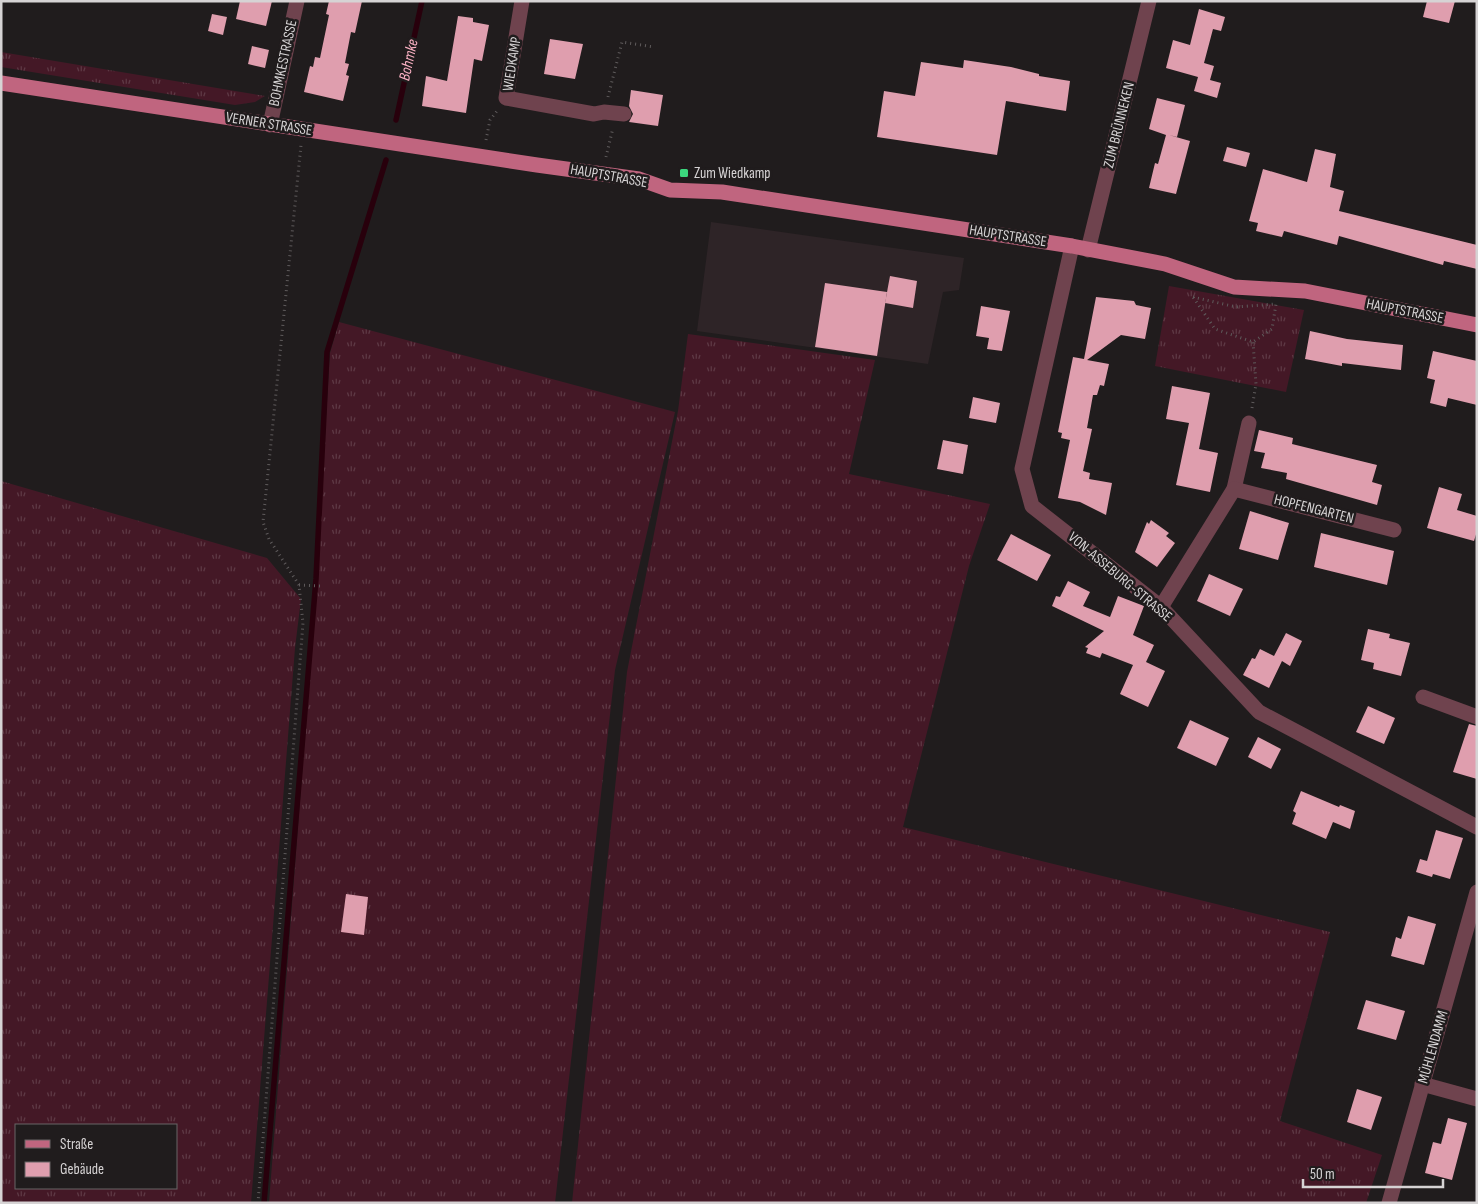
<svg xmlns="http://www.w3.org/2000/svg" width="1478" height="1204" viewBox="0 0 1478 1204" font-family="'Sofia Sans Condensed',sans-serif">
<style>
.built{fill:#2e2427}
.grass{fill:url(#grass-tufts);fill-rule:evenodd}
.lines{fill:none;stroke-linecap:round;stroke-linejoin:round}
.stream{stroke:#28000c;stroke-width:5.5}
.building{fill:#df9eae}
.path{stroke:#5f5b5c;stroke-width:3;stroke-dasharray:1 4;stroke-linecap:butt}
.minor{stroke:#6f434e;stroke-width:15}
.major{stroke:#c0657f;stroke-width:15}
.poi-dot{fill:#3cd77e;stroke:#201c1d;stroke-width:2}
.labels{text-anchor:middle;dominant-baseline:central;stroke-width:5;stroke-linejoin:round;paint-order:stroke}
.street-label{font-size:15px;fill:#d6d3d4;stroke:#201c1d}
.poi-label{font-size:15px;fill:#d6d3d4;stroke:#201c1d;text-anchor:start}
.water-label{font-size:16px;font-style:italic;fill:#fbb2c4;stroke:#201c1d}
</style>
<defs>
<pattern id="grass-tufts" width="24" height="20" patternUnits="userSpaceOnUse" patternTransform="scale(1.25)"><rect width="24" height="20" fill="#441826"/><path d="M3 7l-1-3M5 7V3M7 7l1-3M15 17l-1-3M17 17v-4M19 17l1-3" fill="none" stroke="#5e3945"/></pattern>
</defs>
<rect width="100%" height="100%" fill="#201c1d"/>
<path class="built" d="M711,222L964,258L959,290L943,292L928,364L697,331Z"/>
<g class="grass">
<path d="M1,52L265,96L255,102L235,105L1,67Z"/>
<path d="M1169,286L1304,310L1286,392L1155,366Z"/>
<path d="M339,322L675,412L615,670L555,1203H269L314,619L330,353Z"/>
<path d="M688,334L875,360L849,474L990,504L969,566L903,827L1330,932L1280,1121L1382,1155L1366,1203H572L627,672L678,411Z"/>
<path d="M1,481L267,558L301,599L295,648L251,1203H1ZM176,1125V1188H16V1125Z"/>
</g>
<g class="lines">
<g class="stream">
<path d="M396,120L422,1"/>
<path d="M264,1203L316,579L327,352L386,160"/>
</g>
</g>
<g class="building">
<path d="M240,1H272L266,26L236,19Z"/>
<path d="M329,1H362L355,33L351,32L345,63L349,64L346,75L349,76L343,101L304,92L310,66L313,67L315,57L320,58L329,15L326,14Z"/>
<path d="M1427,1H1455L1449,23L1423,17Z"/>
<path d="M1199,9L1225,17L1221,31L1213,29L1204,63L1214,66L1210,80L1221,83L1217,98L1194,91L1198,77L1166,68L1173,40L1190,45Z"/>
<path d="M212,14L227,17L223,35L208,31Z"/>
<path d="M458,16L473,18V22L489,25L482,61L474,59L466,113L422,106L426,76L447,81Z"/>
<path d="M550,39L583,44L575,79L544,74Z"/>
<path d="M252,46L269,50L265,68L248,64Z"/>
<path d="M964,60L1011,67L1039,74V76L1070,81L1066,111L1006,101L997,155L877,137L884,91L915,96L921,62L963,68Z"/>
<path d="M631,90L663,95L658,126L629,122L633,114L629,106Z"/>
<path d="M1157,98L1185,105L1177,137L1169,135L1190,141L1176,194L1149,188L1155,163L1158,164L1166,135L1149,129Z"/>
<path d="M1227,147L1250,153L1246,167L1223,161Z"/>
<path d="M1315,149L1336,154L1330,187L1344,191L1339,211L1477,245V269L1444,261L1443,265L1339,236L1337,245L1284,231L1282,237L1256,231L1258,223L1249,221L1263,169L1307,182Z"/>
<path d="M890,276L917,281L913,308L885,303Z"/>
<path d="M825,283L887,292L877,356L815,347Z"/>
<path d="M1096,297L1134,301L1136,305L1151,308L1145,339L1121,335L1087,360L1109,364L1104,386L1100,385L1097,395H1093L1087,428L1092,429L1083,471L1090,473L1089,479L1112,483L1106,515L1080,502L1058,498L1070,440L1061,438L1062,433L1058,432L1073,357L1084,359Z"/>
<path d="M981,306L1010,311L1002,351L987,349L989,338L976,336Z"/>
<path d="M1310,331L1347,339L1403,345L1401,370L1342,363V366L1305,359Z"/>
<path d="M1433,351L1477,361V405L1448,398L1446,407L1430,403L1435,380L1427,378Z"/>
<path d="M1172,386L1210,393L1199,449L1218,453L1210,492L1176,485L1189,423L1166,419Z"/>
<path d="M973,397L1000,403L996,423L969,418Z"/>
<path d="M1259,430L1293,438L1292,444L1377,465L1372,482L1382,485L1377,505L1286,479L1287,473L1261,468L1265,453L1254,451Z"/>
<path d="M943,440L968,445L963,474L937,469Z"/>
<path d="M1439,487L1462,494L1457,510L1477,516V531L1474,541L1427,528Z"/>
<path d="M1250,511L1289,523L1278,560L1239,549Z"/>
<path d="M1151,520L1169,533L1166,536L1175,543L1157,567L1135,552L1147,522L1149,524Z"/>
<path d="M1321,533L1394,551L1387,585L1314,567Z"/>
<path d="M1011,534L1051,555L1037,581L997,560Z"/>
<path d="M1209,574L1243,589L1230,616L1197,601Z"/>
<path d="M1068,581L1090,592L1083,606L1110,617L1118,596L1144,606L1133,635L1154,645L1146,662L1165,671L1148,707L1120,694L1133,665L1102,653L1100,658L1086,653L1088,648L1085,647L1104,631L1052,606L1056,596L1060,597Z"/>
<path d="M1368,629L1390,634L1389,638L1410,643L1401,676L1373,669L1374,663L1361,660Z"/>
<path d="M1286,633L1302,641L1290,666L1282,661L1269,688L1243,675L1252,658L1255,659L1260,649L1274,656Z"/>
<path d="M1368,706L1395,718L1384,744L1356,732Z"/>
<path d="M1190,720L1229,738L1216,766L1177,748Z"/>
<path d="M1469,724L1477,726V779L1453,772Z"/>
<path d="M1258,737L1281,749L1271,769L1248,757Z"/>
<path d="M1301,791L1339,807L1340,805L1355,811L1350,829L1333,822L1326,839L1292,824L1296,813L1293,811Z"/>
<path d="M1436,830L1463,838L1450,879L1433,874L1432,877L1416,872L1420,859L1427,861Z"/>
<path d="M346,894L368,897L364,935L341,932Z"/>
<path d="M1408,916L1436,924L1424,965L1391,956L1396,937L1401,939Z"/>
<path d="M1366,1000L1405,1011L1396,1040L1357,1029Z"/>
<path d="M1357,1089L1382,1097L1371,1130L1347,1122Z"/>
<path d="M1448,1118L1467,1123L1452,1180L1425,1173L1433,1142L1441,1144Z"/>
</g>
<g class="lines">
<g class="path">
<path d="M608,97L622,42L654,47"/>
<path d="M486,140L490,120L497,111"/>
<path d="M606,157L613,128"/>
<path d="M1193,297L1236,307L1276,304L1272,329L1253,342L1215,329Z"/>
<path d="M1252,408L1256,384L1253,342"/>
<path d="M299,585L320,586"/>
<path d="M258,1203L303,623L299,585L269,539L263,522L301,145"/>
</g>
<g class="minor">
<path d="M522,1L506,98L594,114L604,112L624,114"/>
<path d="M270,125L297,1"/>
<path d="M1072,246L1022,469L1032,506L1161,607L1259,712L1477,827"/>
<path d="M1088,250L1149,1"/>
<path d="M1234,489L1249,423"/>
<path d="M1161,607L1234,489L1394,530"/>
<path d="M1423,697L1477,717"/>
<path d="M1422,1084L1477,1099"/>
<path d="M1389,1203L1477,892"/>
</g>
<path class="major" d="M1,83L537,165L639,179L670,190L722,192L1072,246L1165,264L1234,287L1305,291L1477,325"/>
</g>
<rect class="poi-dot" x="679" y="168" width="10" height="10" rx="2.5"/>
<g class="labels">
<g class="street-label">
<text transform="translate(283 63) rotate(-78)">BOHMKESTRASSE</text>
<text transform="translate(512 64) rotate(-81)">WIEDKAMP</text>
<text transform="translate(269 124) rotate(9)">VERNER STRASSE</text>
<text transform="translate(1119 125) rotate(-76)">ZUM BRÜNNEKEN</text>
<text transform="translate(609 176) rotate(10)">HAUPTSTRASSE</text>
<text transform="translate(1008 236) rotate(9)">HAUPTSTRASSE</text>
<text transform="translate(1405 311) rotate(11)">HAUPTSTRASSE</text>
<text transform="translate(1314 509) rotate(14)">HOPFENGARTEN</text>
<text transform="translate(1120 577) rotate(40)">VON-ASSEBURG-STRASSE</text>
<text transform="translate(1433 1047) rotate(-74)">MÜHLENDAMM</text>
</g>
<g class="poi-label">
<text x="694" y="173">Zum Wiedkamp</text>
</g>
<g class="water-label">
<text transform="translate(409 60) rotate(-78)">Bohmke</text>
</g>
</g>
<rect width="1478" height="1204" fill="none" stroke="#d6d3d4" stroke-width="5"/>
<rect x="15" y="1124" width="162" height="65" fill="#201c1d" stroke="#696566"/>
<rect x="25" y="1140" width="25" height="8" fill="#c0657f" stroke="#696566"/>
<text x="60" y="1149" font-size="15" fill="#d6d3d4">Straße</text>
<rect x="25" y="1162" width="25" height="15" fill="#df9eae" stroke="#696566"/>
<text x="60" y="1174" font-size="15" fill="#d6d3d4">Gebäude</text>
<path d="M1303 1179v8h140v-8" fill="none" stroke="#d6d3d4" stroke-width="2.5"/>
<text x="1310" y="1179" font-size="15" fill="#d6d3d4" stroke="#201c1d" stroke-width="4" paint-order="stroke">50 m</text>
</svg>
